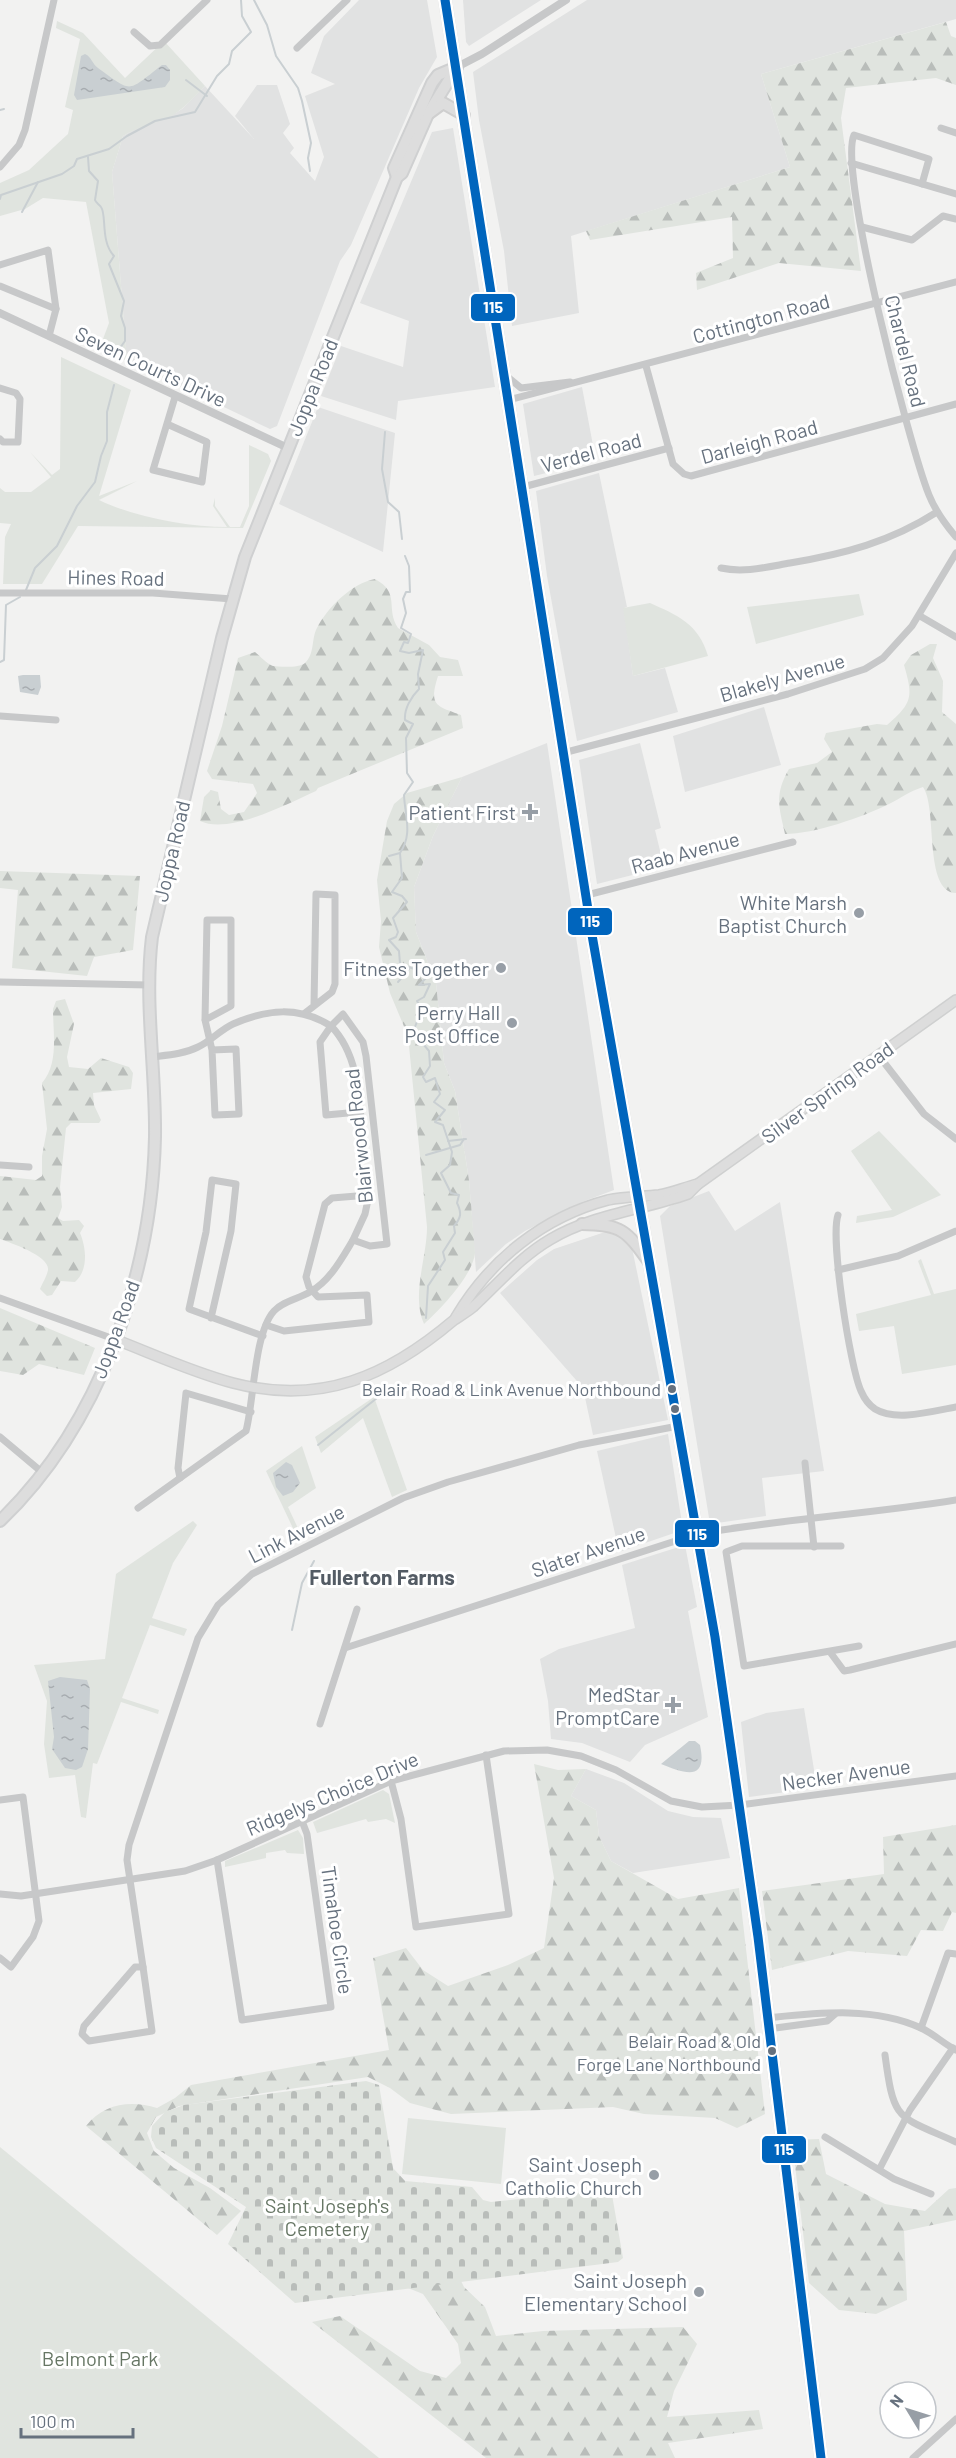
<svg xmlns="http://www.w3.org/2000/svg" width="956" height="2458" viewBox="0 0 956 2458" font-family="Barlow,sans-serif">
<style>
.built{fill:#e1e2e2}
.green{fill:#e0e4df}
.forest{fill:url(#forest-firs)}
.cemetery{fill:url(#cemetery-stones)}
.water{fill:url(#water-ripples)}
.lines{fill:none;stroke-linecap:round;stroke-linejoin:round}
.stream{stroke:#c9cfd2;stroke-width:2}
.secondary-casing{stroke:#cfd0d0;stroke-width:12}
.primary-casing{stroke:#cfd0d1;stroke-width:14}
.trunk-casing{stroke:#cfcfcf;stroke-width:14}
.minor{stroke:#c7c8c9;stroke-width:7}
.tertiary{stroke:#c7c8c9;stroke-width:8}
.secondary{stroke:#ddd;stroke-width:9}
.primary{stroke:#ddd;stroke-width:10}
.trunk{stroke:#ddd;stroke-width:10}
.bus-1-casing{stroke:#fff;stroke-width:14}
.bus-1{stroke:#0065bd;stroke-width:9}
.poi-dot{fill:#979ea6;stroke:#fff;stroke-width:2}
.bus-dot{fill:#66717e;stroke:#fff;stroke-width:2}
.labels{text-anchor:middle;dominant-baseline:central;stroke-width:6;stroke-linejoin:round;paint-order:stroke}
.bus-label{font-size:18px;fill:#66717e;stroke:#fff;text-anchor:end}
.street-label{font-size:20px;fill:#66717e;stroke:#fff}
.poi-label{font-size:20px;fill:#66717e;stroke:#fff;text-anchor:end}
.park-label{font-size:20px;fill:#667664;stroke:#fff}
.neighbourhood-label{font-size:21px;font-weight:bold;fill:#535b64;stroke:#fff}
.line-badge{stroke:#fff;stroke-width:2}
.badge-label{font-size:16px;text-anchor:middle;font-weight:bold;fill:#fff}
</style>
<defs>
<pattern id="forest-firs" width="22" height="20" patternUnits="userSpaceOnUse" patternTransform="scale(1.5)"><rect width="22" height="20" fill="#e0e4df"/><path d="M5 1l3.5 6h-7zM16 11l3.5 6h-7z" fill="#b9bdba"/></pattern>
<pattern id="cemetery-stones" width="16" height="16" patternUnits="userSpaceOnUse" patternTransform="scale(1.5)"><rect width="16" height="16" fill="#e0e4df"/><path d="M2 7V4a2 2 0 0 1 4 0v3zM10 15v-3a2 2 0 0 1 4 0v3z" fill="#b9bdba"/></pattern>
<pattern id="water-ripples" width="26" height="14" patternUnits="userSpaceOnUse" patternTransform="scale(1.5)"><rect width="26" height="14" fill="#c9cfd2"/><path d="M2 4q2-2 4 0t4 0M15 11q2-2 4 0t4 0" fill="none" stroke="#a7acb0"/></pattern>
</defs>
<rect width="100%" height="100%" fill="#f2f2f1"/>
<g class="built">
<path d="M359,0H427L437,57L419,88L351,245L340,261L277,426L270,429L127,361L112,172L123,136L142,125L167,118L182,109L205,86L254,139L235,116L257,85H277L290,124L283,133L294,148L290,153L315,181L324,157L305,96L335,84L311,73L324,36Z"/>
<path d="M463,0H541L469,46L466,42Z"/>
<path d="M587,0H956V19L761,74L790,167L571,236L579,313L512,326L504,251L479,120L473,72Z"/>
<path d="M453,128L495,387L398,401L396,420L321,396L341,346L403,367L409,321L360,303L432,132Z"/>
<path d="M582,387L596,461L534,476L523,404Z"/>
<path d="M318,407L395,433L383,552L279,504Z"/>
<path d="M599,473L627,607L624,608L633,676L665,668L678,712L577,741L547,576L536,491Z"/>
<path d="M764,707L781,765L685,792L673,736Z"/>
<path d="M547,743L614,1190L582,1202L525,1231L506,1244L476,1272L469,1180L455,1091L444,1063L436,983L416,932L414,887L433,836L462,777Z"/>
<path d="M640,743L661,828L655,830L664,867L597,884L579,760Z"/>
<path d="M709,1191L735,1231L780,1202L824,1471L762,1478L766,1516L710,1524L660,1216L670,1206Z"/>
<path d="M608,1231L624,1238L632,1248L668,1420L593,1435L583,1388L500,1293L537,1260L554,1249Z"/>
<path d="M668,1434L683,1530L619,1552L597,1451Z"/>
<path d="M685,1545L697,1607L688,1611L708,1717L645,1745L630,1762L582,1743L551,1739L548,1701L540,1659L559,1649L635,1628L622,1565Z"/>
<path d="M804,1708L817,1788L749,1797L741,1722L766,1713Z"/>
<path d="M586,1769L624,1783L668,1811L693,1817L721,1818L730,1858L633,1873L611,1861L599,1836L596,1810L571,1796Z"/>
</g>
<g class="green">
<path d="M57,21L83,33L125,78L164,41L205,86C194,97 182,111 168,118C152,125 139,126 123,136L112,172L127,361L100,347L109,323L86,202L43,198L25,209L0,216V183L29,170L68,134L73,110L65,107L80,39L56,28Z"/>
<path d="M61,357L131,390L99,496L137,481L99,500C134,517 188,527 227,527L213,506L215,498V506L230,527H240L249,506V445L268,454L271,461L243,528L78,526L42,584H3L5,537L11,524L0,523V488L5,492H31L51,477L30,452L52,475L60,469Z"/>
<path d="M859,594L864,615L756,644L747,607Z"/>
<path d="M650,603C677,615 699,624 708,656L633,676L623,608Z"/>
<path d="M879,1131L941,1195L893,1217L856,1223L857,1216L892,1210L851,1151Z"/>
<path d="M921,1259L934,1294L956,1289V1365L902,1374L894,1326L859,1331L856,1314L931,1295L918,1261Z"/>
<path d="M374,1397L407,1490L392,1497L363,1418L321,1453L315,1437Z"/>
<path d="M302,1446L316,1488L288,1507L303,1539L299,1541L266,1471Z"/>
<path d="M193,1521L197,1525L173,1563L152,1618L187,1629L184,1636L150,1625L122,1698L159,1710L158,1714L121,1702L97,1764L93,1763L86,1818L81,1817L75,1775L49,1778L44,1744L47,1701L34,1665L105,1659L116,1574Z"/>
<path d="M383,1790L389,1794L395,1823L386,1819L368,1822L366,1819L317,1833L313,1822Z"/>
<path d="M298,1830L303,1838L304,1854L287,1853L285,1850L266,1853V1858L225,1867V1861Z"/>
<path d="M408,2118L506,2128L501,2184L402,2174Z"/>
<path d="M0,2147L379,2458H0Z"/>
</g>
<g class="forest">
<path d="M946,22L951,36L956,38V85L936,78L846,88L841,118L861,271L779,263L697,290L696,273L733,258L732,217L590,240L586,231L790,167L761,74Z"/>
<path d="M375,579C401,593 385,608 398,628L429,645L440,657L458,660L463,676H438C429,705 435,706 461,715L463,728L318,788L316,791C287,804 229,835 200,821L204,797L211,790L218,792L221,809L229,815L244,812L257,793L253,784L212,779L207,771L222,726L238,658L255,652C260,656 267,664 273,666C280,667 300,668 305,663C315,654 311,639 317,628C327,608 352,583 375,579Z"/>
<path d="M930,644H937L933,658L943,681L942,712L956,724V893C923,892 938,808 923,787C910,791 901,798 889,804C863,817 814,834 785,834C779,807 774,795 789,769L817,763L832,752L824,739L826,733L877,724L887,725C913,703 913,696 904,665L911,655Z"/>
<path d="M462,777L433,836L414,887L416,932L436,983L444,1063L455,1091L469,1180L475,1253C473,1275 440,1310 424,1324C411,1295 427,1258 427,1227L408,1036L390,993L379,947L381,921L377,880L387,821L394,804L407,793Z"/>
<path d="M0,871L140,876L133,950L94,957L87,976L12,968L18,890L0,888Z"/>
<path d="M65,999L74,1024L67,1057L69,1067L88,1069L101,1058L129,1067L133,1073L131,1089L93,1093L94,1105L101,1120L99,1123H71L66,1128L60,1187L62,1207L58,1218L63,1221L79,1220L84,1226L80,1233C86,1247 89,1270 75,1282L61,1281L52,1295L47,1296L40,1289C42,1284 47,1276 48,1270C50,1256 11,1243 0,1239V1176L36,1180L42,1176V1156L47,1129L42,1083C59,1063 53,1034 53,1009L56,1001Z"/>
<path d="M0,1308L95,1348L84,1375L39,1364L23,1375L0,1371Z"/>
<path d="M534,1764L558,1770L586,1769L571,1796L596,1810L599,1836L611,1861L678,1899L739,1888L765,2114L737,2128L715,2118L644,2114L613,2107L451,2114L410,2103L390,2088L368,2077L179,2106L156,2117L147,2133L154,2151L174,2168L210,2188L241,2211L217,2235L86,2126C104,2103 131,2100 157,2108L175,2098L191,2085L389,2050L373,1958L406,1948L423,1970L448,1986L508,1965L544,1948L554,1878Z"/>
<path d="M956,1825V1913L952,1912L943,1931L921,1930L907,1956L848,1951L772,1970L762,1891L884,1874L883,1837Z"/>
<path d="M819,2139L826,2174L885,2204L925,2211L949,2189L956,2188V2220L904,2231L907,2300L876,2314L839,2310L809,2283L792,2140Z"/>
<path d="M456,2271L464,2287L485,2307L496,2336L543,2331L683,2327L697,2344L674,2391L667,2417L759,2410L763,2429L668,2443L675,2458H486L312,2322L340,2316L420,2371L446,2378L461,2363L458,2344L423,2294L398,2284Z"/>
</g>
<path class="cemetery" d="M366,2081L379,2085L393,2168L405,2181L472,2187L483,2200L491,2202L611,2189L623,2258L618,2262L295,2303L228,2244L246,2207L156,2148L151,2137L152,2126L165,2112L184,2105Z"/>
<g class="water">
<path d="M85,54C92,57 92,64 98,68C133,93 126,93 162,65H166L170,70V80L165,87L77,100L74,95L81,56Z"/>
<path d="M23,675H40L41,687L38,695L20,692L18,676Z"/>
<path d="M286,1462L292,1465L300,1483L293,1492L283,1496L276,1487L273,1473Z"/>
<path d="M60,1677L87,1680L90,1689L88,1749L82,1767L76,1770L65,1768L52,1749L54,1737L48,1681Z"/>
<path d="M689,1741H695L700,1745C708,1783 684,1773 661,1764Z"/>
</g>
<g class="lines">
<g class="stream">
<path d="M254,0L267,25L276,56L298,88L302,101L311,143L308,158L310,171"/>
<path d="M186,80L207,96"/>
<path d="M0,110L4,109"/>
<path d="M88,157L89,171L98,181L95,200C96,203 99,204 101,207C107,215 100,241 114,256L109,264L124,301L121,316L125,328V341L117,352"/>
<path d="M0,199L1,195L62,174L74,166L77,159L109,149L127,136L155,121L195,112L217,76L229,64L232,51L251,32L242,16L241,0"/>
<path d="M22,212L38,182"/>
<path d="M385,432L382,469L388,502L399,512L402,539"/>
<path d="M405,556L409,566L410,592H406L403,599L406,613L401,628L411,634L408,643L404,642L400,651L409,653L423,650L418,674L419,689C411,697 404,709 405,720L413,724L406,738L407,773L413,782L404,795C405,817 413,834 400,853L402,878L392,892L402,896L407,902L393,918L398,932L396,937L389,940L399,951L400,964L423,972L426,978L419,985L430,984L424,997L417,1001L425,1015L422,1019H418L413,1032L429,1051L430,1066L423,1077L426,1082L435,1078L440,1094L434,1102L445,1110L435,1122L443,1125L452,1152L450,1165L441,1173L451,1193L459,1195L457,1203C462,1213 461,1218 454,1226L455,1233L443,1252L445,1260L428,1286L426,1318"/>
<path d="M26,590L35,568L57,546L77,506L95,482L101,456L107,441V412L114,385"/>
<path d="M0,662L4,660L6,605L20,597"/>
<path d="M389,856L400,853"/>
<path d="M398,982L409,969"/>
<path d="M448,1141L466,1139"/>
<path d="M426,1155L460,1145L464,1139"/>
<path d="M318,1445L382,1394"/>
<path d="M292,1630L302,1583L314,1561"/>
</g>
<g class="secondary-casing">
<g id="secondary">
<path d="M456,1317C490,1260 543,1217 608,1200C625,1196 642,1197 659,1195C672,1193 685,1187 698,1184"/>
<path d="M114,1339C153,1354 192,1372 233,1383C321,1406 388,1376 454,1320C460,1316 467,1312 473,1307C499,1283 520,1257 551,1239C593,1214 643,1210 688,1194L698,1184L956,1000"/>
</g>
</g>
<g class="primary-casing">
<g id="primary">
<path d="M397,177L394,168L432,83L438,75L457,67"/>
<path d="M0,1521C100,1425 152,1274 155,1137C156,1070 144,1003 152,937L222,638L245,557L397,177L402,173L428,114L457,67"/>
</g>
</g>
<g class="trunk-casing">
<g id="trunk">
<path d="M445,0L592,935L715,1637L758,1937L821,2458"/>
<path d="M428,114L443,103L464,115"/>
<path d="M582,1224C621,1224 627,1231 649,1262"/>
</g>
</g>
<g class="minor">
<path d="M134,32L150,46L160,45L207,0"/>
<path d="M297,48L347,0"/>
<path d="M941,128L956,133"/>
<path d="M851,163L956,194"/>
<path d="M0,167L19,145L25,130L54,0"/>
<path d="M922,184L929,159L854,135C838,171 910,448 929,495C935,510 945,524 956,537"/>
<path d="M862,227L912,240L943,216L956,219"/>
<path d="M0,265L48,250L56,309L49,336"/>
<path d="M0,286L56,309"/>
<path d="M646,366L673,464L684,474L691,476L956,404"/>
<path d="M504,374L521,388L570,382"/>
<path d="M0,388L16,393L20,399L18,442H3L0,439"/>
<path d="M508,400L956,282"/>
<path d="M167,424L207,442L202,482L153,470L175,397"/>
<path d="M523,487L669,448"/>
<path d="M721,568C744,573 767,567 790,563C844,554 890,542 937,512"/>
<path d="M0,593H153L232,599"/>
<path d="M920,616L956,637"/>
<path d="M0,716L56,720"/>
<path d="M563,753L788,694L865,669L883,658L912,626L956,553"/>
<path d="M587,895L793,842"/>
<path d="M0,982L149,985"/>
<path d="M305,1013L332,992L335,984V895L316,894L314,1005"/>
<path d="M205,1020L231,1006V920H207L205,1020L212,1050L215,1115L239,1114L236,1049L212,1050"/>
<path d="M879,1056L924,1114L956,1139"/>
<path d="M359,1112L326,1115L320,1042L331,1026C362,1058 359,1108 364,1151"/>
<path d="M0,1165L29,1167"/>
<path d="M838,1215C830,1238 850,1367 861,1391C864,1398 869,1405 875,1409C896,1422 933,1411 956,1407"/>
<path d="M838,1270L898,1256L956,1231"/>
<path d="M0,1298L114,1339"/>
<path d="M211,1318L231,1231L236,1184L212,1180L206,1232L189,1309L263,1336"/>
<path d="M266,1325L284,1331L369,1322L367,1295L318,1297L309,1287L306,1277L325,1204L332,1198L369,1195L365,1214L353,1240"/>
<path d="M0,1437L43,1473"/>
<path d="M805,1463L814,1547"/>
<path d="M180,1478L178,1468L186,1393L251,1412"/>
<path d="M138,1508L246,1431C254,1401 254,1333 274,1311C283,1301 298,1299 310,1292C330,1281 342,1258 353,1240L370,1246L387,1244L366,1056L363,1042L343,1014L331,1026C299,1006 267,1009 233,1024C220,1030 211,1041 198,1047C184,1054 168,1055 152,1057"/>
<path d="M841,1546H742L726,1552L744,1666L859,1646"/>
<path d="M345,1648L697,1534C782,1519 870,1514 956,1500"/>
<path d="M830,1652L844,1671L850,1670L956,1644"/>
<path d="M320,1724L357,1609"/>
<path d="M391,1781L401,1819L416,1927L509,1914L486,1755"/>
<path d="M0,1800L23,1797L39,1921L33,1937L11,1967L0,1958"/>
<path d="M217,1860L242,2020L331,2007L307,1834L302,1821"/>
<path d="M0,1894L21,1896L185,1871L217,1860L391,1781L504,1751L547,1750L581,1756L616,1770L671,1801L702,1807L740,1805L956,1776"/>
<path d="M135,1967H143L152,2031L89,2041L82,2034L84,2026Z"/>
<path d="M143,1967L127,1860L129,1845L198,1638L218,1605L252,1574L403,1498L448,1482L579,1445L678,1426"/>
<path d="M767,2018C817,2013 873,2006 921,2028C934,2034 944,2044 956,2050"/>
<path d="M921,2028L948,1953L956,1954"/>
<path d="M768,2029L827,2021L835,2014"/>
<path d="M885,2055C894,2122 896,2115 956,2142"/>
<path d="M825,2137L894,2179L931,2194"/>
<path d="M880,2168L910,2110L953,2048"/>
<path d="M913,2458L956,2419"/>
</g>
<g class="tertiary">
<path d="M457,67L482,54L566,0"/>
<path d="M0,313L288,448"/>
</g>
<use href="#secondary" class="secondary"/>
<use href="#primary" class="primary"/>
<use href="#trunk" class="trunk"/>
<g class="bus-1-casing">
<path id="bus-1" d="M445,0L592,935L715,1637L758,1937L821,2458"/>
</g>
<use href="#bus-1" class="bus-1"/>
</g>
<g class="poi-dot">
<path d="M527 803h6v6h6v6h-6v6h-6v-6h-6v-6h6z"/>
<circle cx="859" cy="913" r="6"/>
<circle cx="501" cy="968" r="6"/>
<circle cx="512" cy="1023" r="6"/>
<path d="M670 1696h6v6h6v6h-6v6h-6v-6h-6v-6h6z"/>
<circle cx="654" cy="2175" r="6"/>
<circle cx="699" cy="2292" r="6"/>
</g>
<g class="bus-dot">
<circle cx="672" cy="1389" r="5"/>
<circle cx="675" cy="1409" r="5"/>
<circle cx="772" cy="2051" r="5"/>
</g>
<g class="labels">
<g class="bus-label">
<text x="661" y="1389">Belair Road &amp; Link Avenue Northbound</text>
<text x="761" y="2041">Belair Road &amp; Old<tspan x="761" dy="23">Forge Lane Northbound</tspan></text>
</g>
<g class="street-label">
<text transform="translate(761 318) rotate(-15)">Cottington Road</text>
<text transform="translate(906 351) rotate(76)">Chardel Road</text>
<text transform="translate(151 366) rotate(25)">Seven Courts Drive</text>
<text transform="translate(312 387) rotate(-68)">Joppa Road</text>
<text transform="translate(759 441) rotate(-15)">Darleigh Road</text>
<text transform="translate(591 452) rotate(-15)">Verdel Road</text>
<text transform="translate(116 577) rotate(1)">Hines Road</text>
<text transform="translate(782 677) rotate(-16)">Blakely Avenue</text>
<text transform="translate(171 851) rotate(-77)">Joppa Road</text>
<text transform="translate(685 852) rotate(-15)">Raab Avenue</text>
<text transform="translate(827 1092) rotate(-36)">Silver Spring Road</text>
<text transform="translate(358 1136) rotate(-96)">Blairwood Road</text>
<text transform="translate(115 1329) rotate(-70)">Joppa Road</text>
<text transform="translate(296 1533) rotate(-27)">Link Avenue</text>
<text transform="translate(588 1551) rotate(-19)">Slater Avenue</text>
<text transform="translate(846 1774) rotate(-8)">Necker Avenue</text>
<text transform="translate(332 1793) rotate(-23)">Ridgelys Choice Drive</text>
<text transform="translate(338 1930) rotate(82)">Timahoe Circle</text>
</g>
<g class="poi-label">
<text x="516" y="812">Patient First</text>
<text x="847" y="902">White Marsh<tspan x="847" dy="23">Baptist Church</tspan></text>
<text x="489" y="968">Fitness Together</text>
<text x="500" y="1012">Perry Hall<tspan x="500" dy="23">Post Office</tspan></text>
<text x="660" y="1694">MedStar<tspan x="660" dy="23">PromptCare</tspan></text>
<text x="642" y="2164">Saint Joseph<tspan x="642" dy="23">Catholic Church</tspan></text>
<text x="687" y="2280">Saint Joseph<tspan x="687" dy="23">Elementary School</tspan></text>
</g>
<g class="park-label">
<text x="327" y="2205">Saint Joseph's<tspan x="327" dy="23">Cemetery</tspan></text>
<text x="100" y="2358">Belmont Park</text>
</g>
<g class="neighbourhood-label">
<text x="382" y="1576">Fullerton Farms</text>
</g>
</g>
<g class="line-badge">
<rect x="470" y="293" width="46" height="29" rx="6" fill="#0065bd"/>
<rect x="567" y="907" width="46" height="29" rx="6" fill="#0065bd"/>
<rect x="674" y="1519" width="46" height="29" rx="6" fill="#0065bd"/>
<rect x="761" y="2135" width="46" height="29" rx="6" fill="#0065bd"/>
</g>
<g class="badge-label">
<text x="493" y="313">115</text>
<text x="590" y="927">115</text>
<text x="697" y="1540">115</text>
<text x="784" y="2155">115</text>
</g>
<g transform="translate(908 2410) rotate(308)"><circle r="28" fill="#ffffff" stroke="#c2c6cb" stroke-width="1.5"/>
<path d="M0-4.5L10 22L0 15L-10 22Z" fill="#979ea6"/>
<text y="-9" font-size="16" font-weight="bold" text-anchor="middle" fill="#66717e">N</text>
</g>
<path d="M21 2428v9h112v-9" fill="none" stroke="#66717e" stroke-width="3"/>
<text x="30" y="2428" font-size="18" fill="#66717e" stroke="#ffffff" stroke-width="4.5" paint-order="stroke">100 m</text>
</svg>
